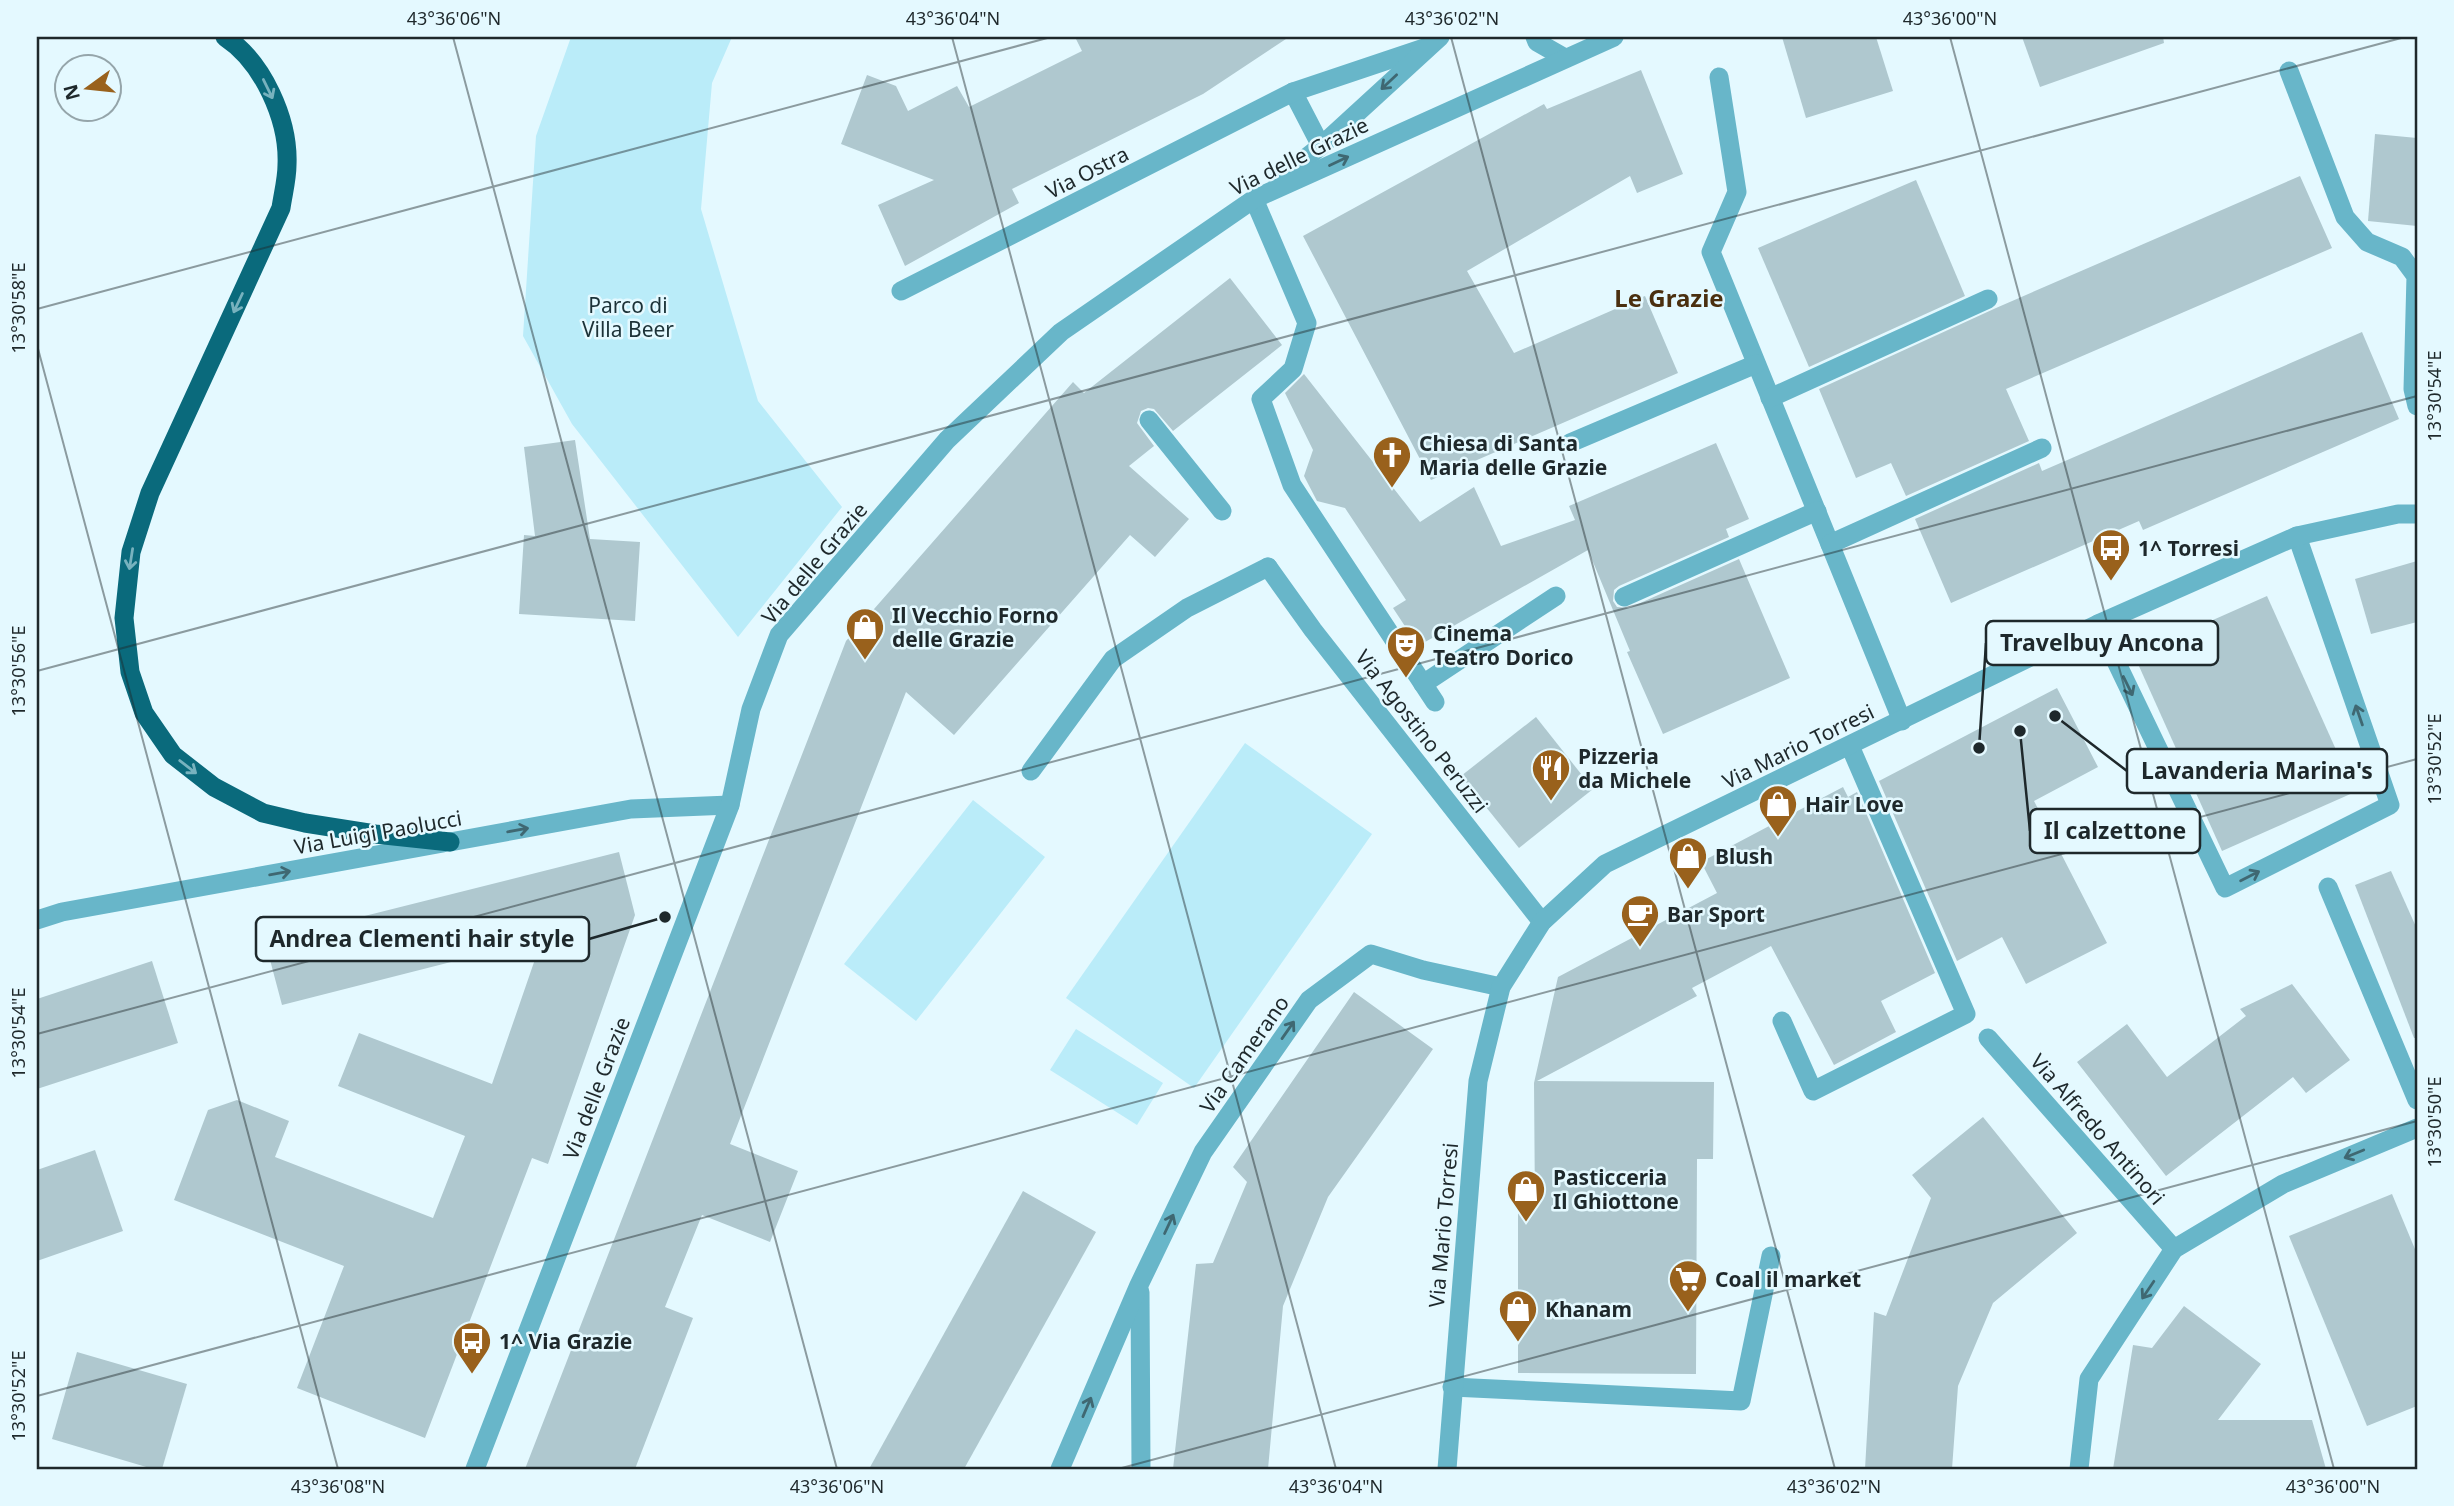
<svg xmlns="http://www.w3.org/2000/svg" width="2454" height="1506" viewBox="0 0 2454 1506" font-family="'Noto Sans',sans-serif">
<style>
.green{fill:#baecf9}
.building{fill:#afc8cf}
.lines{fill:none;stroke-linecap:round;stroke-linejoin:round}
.service{stroke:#68b6c9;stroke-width:19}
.pedestrian{stroke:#68b6c9;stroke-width:19}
.minor{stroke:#68b6c9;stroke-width:19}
.tertiary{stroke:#68b6c9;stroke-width:19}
.trunk{stroke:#0a6a7c;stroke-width:19}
.oneway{stroke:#3f6872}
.oneway2{stroke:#77b2be}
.ticks{fill:none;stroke:#1e282b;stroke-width:2;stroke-opacity:0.45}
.labels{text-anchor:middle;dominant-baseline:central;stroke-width:5;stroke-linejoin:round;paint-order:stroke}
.street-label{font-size:21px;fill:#1e282b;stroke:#e4f9ff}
.park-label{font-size:21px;fill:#1c3238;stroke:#e4f9ff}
.poi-label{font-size:21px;font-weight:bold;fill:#1e282b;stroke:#e4f9ff;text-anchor:start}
.quarter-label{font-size:24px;font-weight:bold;fill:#4a2f0f;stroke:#e4f9ff}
.leader{fill:none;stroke:#1e282b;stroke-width:2.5}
.callout-dot{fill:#1e282b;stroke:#e4f9ff;stroke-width:2.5}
.callout{fill:#e4f9ff;stroke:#1e282b;stroke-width:2.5}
.callout-label{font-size:23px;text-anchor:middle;font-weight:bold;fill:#1e282b}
.neatline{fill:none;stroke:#1e282b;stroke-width:2.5}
.ticks-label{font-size:18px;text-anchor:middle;fill:#1e282b}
</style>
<rect width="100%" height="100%" fill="#e4f9ff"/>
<g class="green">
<path d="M571,37H732L712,83L701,209L758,401L842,507L738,637L572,424L523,336L536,136Z"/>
<path d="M1245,743L1372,834L1194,1088L1066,998Z"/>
<path d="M973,800L1045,857L916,1021L844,964Z"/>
<path d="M1076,1029L1163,1083L1137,1125L1050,1070Z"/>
</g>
<g class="building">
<path d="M1075,37H1289L1203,94L1012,189L1019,203L905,266L878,205L934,180L841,144L867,75L896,86L908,111L957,86L969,107L1082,51Z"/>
<path d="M1782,37H1876L1893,91L1806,118Z"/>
<path d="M2022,37H2163L2164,43L2040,87Z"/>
<path d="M1641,70L1683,174L1637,193L1630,176L1467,271L1514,353L1645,296L1678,373L1431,480L1303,236L1544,104L1547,109Z"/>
<path d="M2375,134L2417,138V226L2368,221Z"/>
<path d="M2300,176L2332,248L2006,389L2029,441L1906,496L1891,463L1856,478L1819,389L1996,308Z"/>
<path d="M1916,180L1965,296L1809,367L1758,248Z"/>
<path d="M1230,278L1282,345L1173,431L1154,409L1148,408L1141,411L1137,423L1154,446L1129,466L1189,519L1155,557L1130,535L954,735L906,692L730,1144L798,1171L770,1242L702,1215L665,1307L693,1318L635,1469H525L846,641L1073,382L1084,393Z"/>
<path d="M2362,332L2399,419L2143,530L2139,521L1951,603L1915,519L2039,463L2042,471Z"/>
<path d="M1304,374L1420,522L1474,487L1501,546L1575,520L1569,506L1716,443L1749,519L1726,529L1729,537L1619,586L1614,590L1613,601L1617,607L1629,608L1739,559L1790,678L1663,734L1627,652L1630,651L1588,550L1418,646L1393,608L1406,600L1345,508L1317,501L1304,476L1313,450L1285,393Z"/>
<path d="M575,440L590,539L640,542L635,621L519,614L524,535L535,536L524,447Z"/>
<path d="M2417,561V622L2371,634L2355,579Z"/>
<path d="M2267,596L2355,792L2222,851L2134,655Z"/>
<path d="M2057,688L2098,767L2034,801L2107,943L2026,984L2002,937L1957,961L1879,781Z"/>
<path d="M1536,717L1593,789L1519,848L1461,776Z"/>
<path d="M1843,787L1848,797L1857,792L1935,973L1881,1001L1896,1032L1834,1065L1771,946L1692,988L1697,996L1537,1081L1714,1082L1713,1159H1697L1696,1374L1518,1373V1210H1535L1534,1083L1558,977L1717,893L1701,862Z"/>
<path d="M619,852L635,915L548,1164L532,1158L425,1438L297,1388L344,1266L174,1200L208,1110L237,1100L289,1121L275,1157L433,1218L465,1136L338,1086L359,1033L492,1084L542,939L282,1005L265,941Z"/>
<path d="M2391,871L2417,929V1038H2414L2355,885Z"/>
<path d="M152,961L178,1043L37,1089V999Z"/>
<path d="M2292,984L2350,1060L2306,1093L2293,1077L2166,1176L2077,1062L2127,1024L2167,1077L2246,1016L2240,1009Z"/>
<path d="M1354,992L1433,1049L1328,1197L1283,1306L1268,1469H1173L1196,1264L1213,1263L1247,1182L1233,1167Z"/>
<path d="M1983,1117L2077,1233L1993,1303L1958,1386L1952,1469H1865L1874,1312L1886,1316L1931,1198L1912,1175Z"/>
<path d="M95,1150L123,1231L37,1261V1170Z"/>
<path d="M1023,1191L1096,1232L964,1469H869Z"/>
<path d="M2392,1194L2417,1254V1406L2367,1426L2289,1236Z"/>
<path d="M2184,1306L2261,1364L2218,1420H2312L2326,1469H2113L2133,1345L2152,1348Z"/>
<path d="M77,1352L187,1384L162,1469H153L52,1439Z"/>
</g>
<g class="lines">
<g class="service">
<path d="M2289,71L2345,217L2367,242L2402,257L2416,276L2413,389L2417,406"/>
<path d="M1719,77L1737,192L1711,252L1902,721"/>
<path d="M1254,199L1307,323L1293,369L1261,399L1292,485L1435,702"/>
<path d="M1770,398L1988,299"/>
<path d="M1570,443L1756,364"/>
<path d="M1830,544L2042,448"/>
<path d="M1624,597L1817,511"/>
<path d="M2098,624L2225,888L2390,805L2297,536"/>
<path d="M1423,684L1556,596"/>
<path d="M1031,771L1113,659L1187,608L1268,567"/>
<path d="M2328,887L2417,1100"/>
<path d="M1782,1021L1813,1091L1966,1014L1850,746"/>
<path d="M1988,1038L2174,1249"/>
<path d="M1452,1387L1741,1401L1771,1256"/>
</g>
<path class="pedestrian" d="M1149,420L1222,511"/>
<g class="minor">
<path d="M1535,37L1537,42L1565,58"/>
<path d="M1293,92L1321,146"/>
<path d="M901,291L1293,92L1427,47"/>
<path d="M1268,567L1313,630L1542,922"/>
<path d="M37,920L62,912L443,843"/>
<path d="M1140,1292L1141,1469"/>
<path d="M1060,1469L1139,1285L1203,1152L1309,1000L1371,954L1423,970L1501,987"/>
<path d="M2079,1469L2089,1379L2174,1249L2283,1184L2417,1128"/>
</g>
<g class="tertiary">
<path d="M1278,180L1321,146L1440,37"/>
<path d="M450,842L631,809L730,805"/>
<path d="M475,1469L730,805L751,709L779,635L947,440L1061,332L1254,199L1614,37"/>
<path d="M1447,1469L1478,1081L1501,987L1542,922L1605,864L2098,624L2297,536L2398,514H2417"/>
</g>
<path class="trunk" d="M225,37C263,62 289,120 287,165C287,179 283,194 281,208L150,493L131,552L124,618L130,672L144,713L173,755L214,787L263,813L305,823L375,834L450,842"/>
</g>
<defs><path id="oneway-shaft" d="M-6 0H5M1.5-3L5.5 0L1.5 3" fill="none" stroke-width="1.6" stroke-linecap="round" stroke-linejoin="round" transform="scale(1.75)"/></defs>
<g class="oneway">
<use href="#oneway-shaft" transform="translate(1389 82) rotate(137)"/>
<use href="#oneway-shaft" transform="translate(1339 161) rotate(-25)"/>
<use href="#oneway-shaft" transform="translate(2128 686) rotate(64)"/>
<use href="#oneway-shaft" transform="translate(2359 715) rotate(-109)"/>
<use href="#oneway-shaft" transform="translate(518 830) rotate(-10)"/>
<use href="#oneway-shaft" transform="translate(280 873) rotate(-10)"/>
<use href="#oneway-shaft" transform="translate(2250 876) rotate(-27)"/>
<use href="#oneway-shaft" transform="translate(1288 1030) rotate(-55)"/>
<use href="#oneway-shaft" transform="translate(2354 1154) rotate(158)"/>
<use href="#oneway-shaft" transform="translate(1169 1224) rotate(-65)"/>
<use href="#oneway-shaft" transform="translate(2148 1290) rotate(124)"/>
<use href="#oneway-shaft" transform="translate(1087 1407) rotate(-67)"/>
</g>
<g class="oneway2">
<use href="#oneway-shaft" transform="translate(268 89) rotate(64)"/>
<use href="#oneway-shaft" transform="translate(238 303) rotate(115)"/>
<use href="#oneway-shaft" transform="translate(131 559) rotate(99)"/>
<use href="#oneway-shaft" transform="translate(188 767) rotate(38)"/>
</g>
<path class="ticks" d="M453,37L837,1469M952,37L1336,1469M1451,37L1835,1469M1950,37L2334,1469M37,309L1051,37M37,345L338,1469M37,671L2405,37M37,1034L2417,396M37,1396L2417,759M1118,1469L2417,1121"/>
<defs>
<g id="church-pin" transform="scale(2.0125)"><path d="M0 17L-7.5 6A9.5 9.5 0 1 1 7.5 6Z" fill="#99611c" stroke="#e4f9ff"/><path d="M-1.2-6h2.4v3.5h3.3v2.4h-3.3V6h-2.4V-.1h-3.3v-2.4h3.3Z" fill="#fff"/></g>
<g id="bus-pin" transform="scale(2.0125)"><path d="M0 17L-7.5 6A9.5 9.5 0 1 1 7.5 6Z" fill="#99611c" stroke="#e4f9ff"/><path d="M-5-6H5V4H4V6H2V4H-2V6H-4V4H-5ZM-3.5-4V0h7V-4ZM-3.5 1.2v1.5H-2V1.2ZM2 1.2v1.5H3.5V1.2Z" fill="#fff"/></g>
<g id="shop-pin" transform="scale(2.0125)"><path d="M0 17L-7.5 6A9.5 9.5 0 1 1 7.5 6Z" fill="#99611c" stroke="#e4f9ff"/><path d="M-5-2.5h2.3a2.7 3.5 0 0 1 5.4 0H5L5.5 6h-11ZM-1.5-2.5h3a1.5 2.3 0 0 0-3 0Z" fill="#fff"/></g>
<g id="theatre-pin" transform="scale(2.0125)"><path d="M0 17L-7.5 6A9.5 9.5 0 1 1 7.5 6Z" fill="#99611c" stroke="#e4f9ff"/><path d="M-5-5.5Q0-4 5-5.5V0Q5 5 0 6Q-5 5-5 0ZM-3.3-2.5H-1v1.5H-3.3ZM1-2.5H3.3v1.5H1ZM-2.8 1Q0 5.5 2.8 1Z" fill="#fff"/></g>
<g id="restaurant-pin" transform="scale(2.0125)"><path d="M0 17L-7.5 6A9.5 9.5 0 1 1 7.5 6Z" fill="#99611c" stroke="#e4f9ff"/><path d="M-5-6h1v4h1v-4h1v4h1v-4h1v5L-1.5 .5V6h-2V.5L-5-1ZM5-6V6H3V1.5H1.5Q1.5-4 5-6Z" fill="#fff"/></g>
<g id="cafe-pin" transform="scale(2.0125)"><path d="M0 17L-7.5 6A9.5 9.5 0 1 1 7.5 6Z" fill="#99611c" stroke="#e4f9ff"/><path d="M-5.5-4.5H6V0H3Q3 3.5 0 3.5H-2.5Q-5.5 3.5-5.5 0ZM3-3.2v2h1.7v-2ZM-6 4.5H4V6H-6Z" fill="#fff"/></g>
<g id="supermarket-pin" transform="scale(2.0125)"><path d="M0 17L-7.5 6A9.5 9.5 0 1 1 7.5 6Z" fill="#99611c" stroke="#e4f9ff"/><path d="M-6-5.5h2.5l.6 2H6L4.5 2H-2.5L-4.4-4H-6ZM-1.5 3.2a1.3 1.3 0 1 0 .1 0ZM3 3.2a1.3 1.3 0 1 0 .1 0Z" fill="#fff"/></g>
</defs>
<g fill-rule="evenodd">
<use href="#church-pin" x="1392" y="455"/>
<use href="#bus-pin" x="2111" y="548"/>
<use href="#shop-pin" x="865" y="627"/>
<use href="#theatre-pin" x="1406" y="645"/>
<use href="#restaurant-pin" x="1551" y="768"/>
<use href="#shop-pin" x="1778" y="804"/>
<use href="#shop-pin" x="1688" y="856"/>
<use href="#cafe-pin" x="1640" y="914"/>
<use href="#shop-pin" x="1526" y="1189"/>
<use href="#supermarket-pin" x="1688" y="1279"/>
<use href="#shop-pin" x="1518" y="1309"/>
<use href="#bus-pin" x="472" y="1341"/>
</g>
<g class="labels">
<g class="street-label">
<text transform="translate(1299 156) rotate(-26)">Via delle Grazie</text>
<text transform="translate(1087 172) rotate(-27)">Via Ostra</text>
<text transform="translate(814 563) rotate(-50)">Via delle Grazie</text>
<text transform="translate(1422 731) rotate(52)">Via Agostino Peruzzi</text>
<text transform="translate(1798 746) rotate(-26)">Via Mario Torresi</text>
<text transform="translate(378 832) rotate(-10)">Via Luigi Paolucci</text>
<text transform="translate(1244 1054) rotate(-55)">Via Camerano</text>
<text transform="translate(596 1088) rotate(-69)">Via delle Grazie</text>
<text transform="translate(2098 1129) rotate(49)">Via Alfredo Antinori</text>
<text transform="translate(1443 1225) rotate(-85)">Via Mario Torresi</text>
</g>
<g class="park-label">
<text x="628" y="305">Parco di<tspan x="628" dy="24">Villa Beer</tspan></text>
</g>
<g class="poi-label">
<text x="1419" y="443">Chiesa di Santa<tspan x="1419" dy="24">Maria delle Grazie</tspan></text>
<text x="2138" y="548">1^ Torresi</text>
<text x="892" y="615">Il Vecchio Forno<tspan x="892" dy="24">delle Grazie</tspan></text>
<text x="1433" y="633">Cinema<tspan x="1433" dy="24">Teatro Dorico</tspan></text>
<text x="1578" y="756">Pizzeria<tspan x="1578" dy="24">da Michele</tspan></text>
<text x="1805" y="804">Hair Love</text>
<text x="1715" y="856">Blush</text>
<text x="1667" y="914">Bar Sport</text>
<text x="1553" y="1177">Pasticceria<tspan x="1553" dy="24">Il Ghiottone</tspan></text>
<text x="1715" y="1279">Coal il market</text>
<text x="1545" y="1309">Khanam</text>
<text x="499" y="1341">1^ Via Grazie</text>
</g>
<g class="quarter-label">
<text x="1669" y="297">Le Grazie</text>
</g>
</g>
<path class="leader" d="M1979 748L1986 643M2055 716L2127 771M2020 731L2030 831M665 917L589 939"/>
<g class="callout-dot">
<circle cx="1979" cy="748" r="7"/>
<circle cx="2055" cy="716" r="7"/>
<circle cx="2020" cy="731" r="7"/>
<circle cx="665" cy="917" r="7"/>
</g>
<g class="callout">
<rect x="1986" y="621" width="232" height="44" rx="7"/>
<rect x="2127" y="749" width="260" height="44" rx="7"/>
<rect x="2030" y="809" width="170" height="44" rx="7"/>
<rect x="256" y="917" width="333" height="44" rx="7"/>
</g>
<g class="callout-label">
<text x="2102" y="651">Travelbuy Ancona</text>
<text x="2257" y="779">Lavanderia Marina's</text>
<text x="2115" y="839">Il calzettone</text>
<text x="422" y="947">Andrea Clementi hair style</text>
</g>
<rect width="2454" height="1506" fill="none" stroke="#e4f9ff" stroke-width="77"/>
<g transform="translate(88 88) rotate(255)"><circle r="33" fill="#e4f9ff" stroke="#95a5aa" stroke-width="2"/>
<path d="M0-5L12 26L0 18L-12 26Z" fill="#99611c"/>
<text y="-10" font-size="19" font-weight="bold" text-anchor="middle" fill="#1e282b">N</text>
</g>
<rect x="38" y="38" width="2378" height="1430" class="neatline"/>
<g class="ticks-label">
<text x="454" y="25">43°36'06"N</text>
<text x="953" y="25">43°36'04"N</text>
<text x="1452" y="25">43°36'02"N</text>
<text x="1950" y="25">43°36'00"N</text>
<text transform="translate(19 308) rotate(-90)" y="6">13°30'58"E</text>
<text transform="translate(2435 396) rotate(-90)" y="6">13°30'54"E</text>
<text transform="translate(19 671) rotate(-90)" y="6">13°30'56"E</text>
<text transform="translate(2435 759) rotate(-90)" y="6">13°30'52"E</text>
<text transform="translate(19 1033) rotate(-90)" y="6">13°30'54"E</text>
<text transform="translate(2435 1122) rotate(-90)" y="6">13°30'50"E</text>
<text transform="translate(19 1396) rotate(-90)" y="6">13°30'52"E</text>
<text x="338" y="1493">43°36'08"N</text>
<text x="837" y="1493">43°36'06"N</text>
<text x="1336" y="1493">43°36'04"N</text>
<text x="1834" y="1493">43°36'02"N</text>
<text x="2333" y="1493">43°36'00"N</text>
</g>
</svg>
